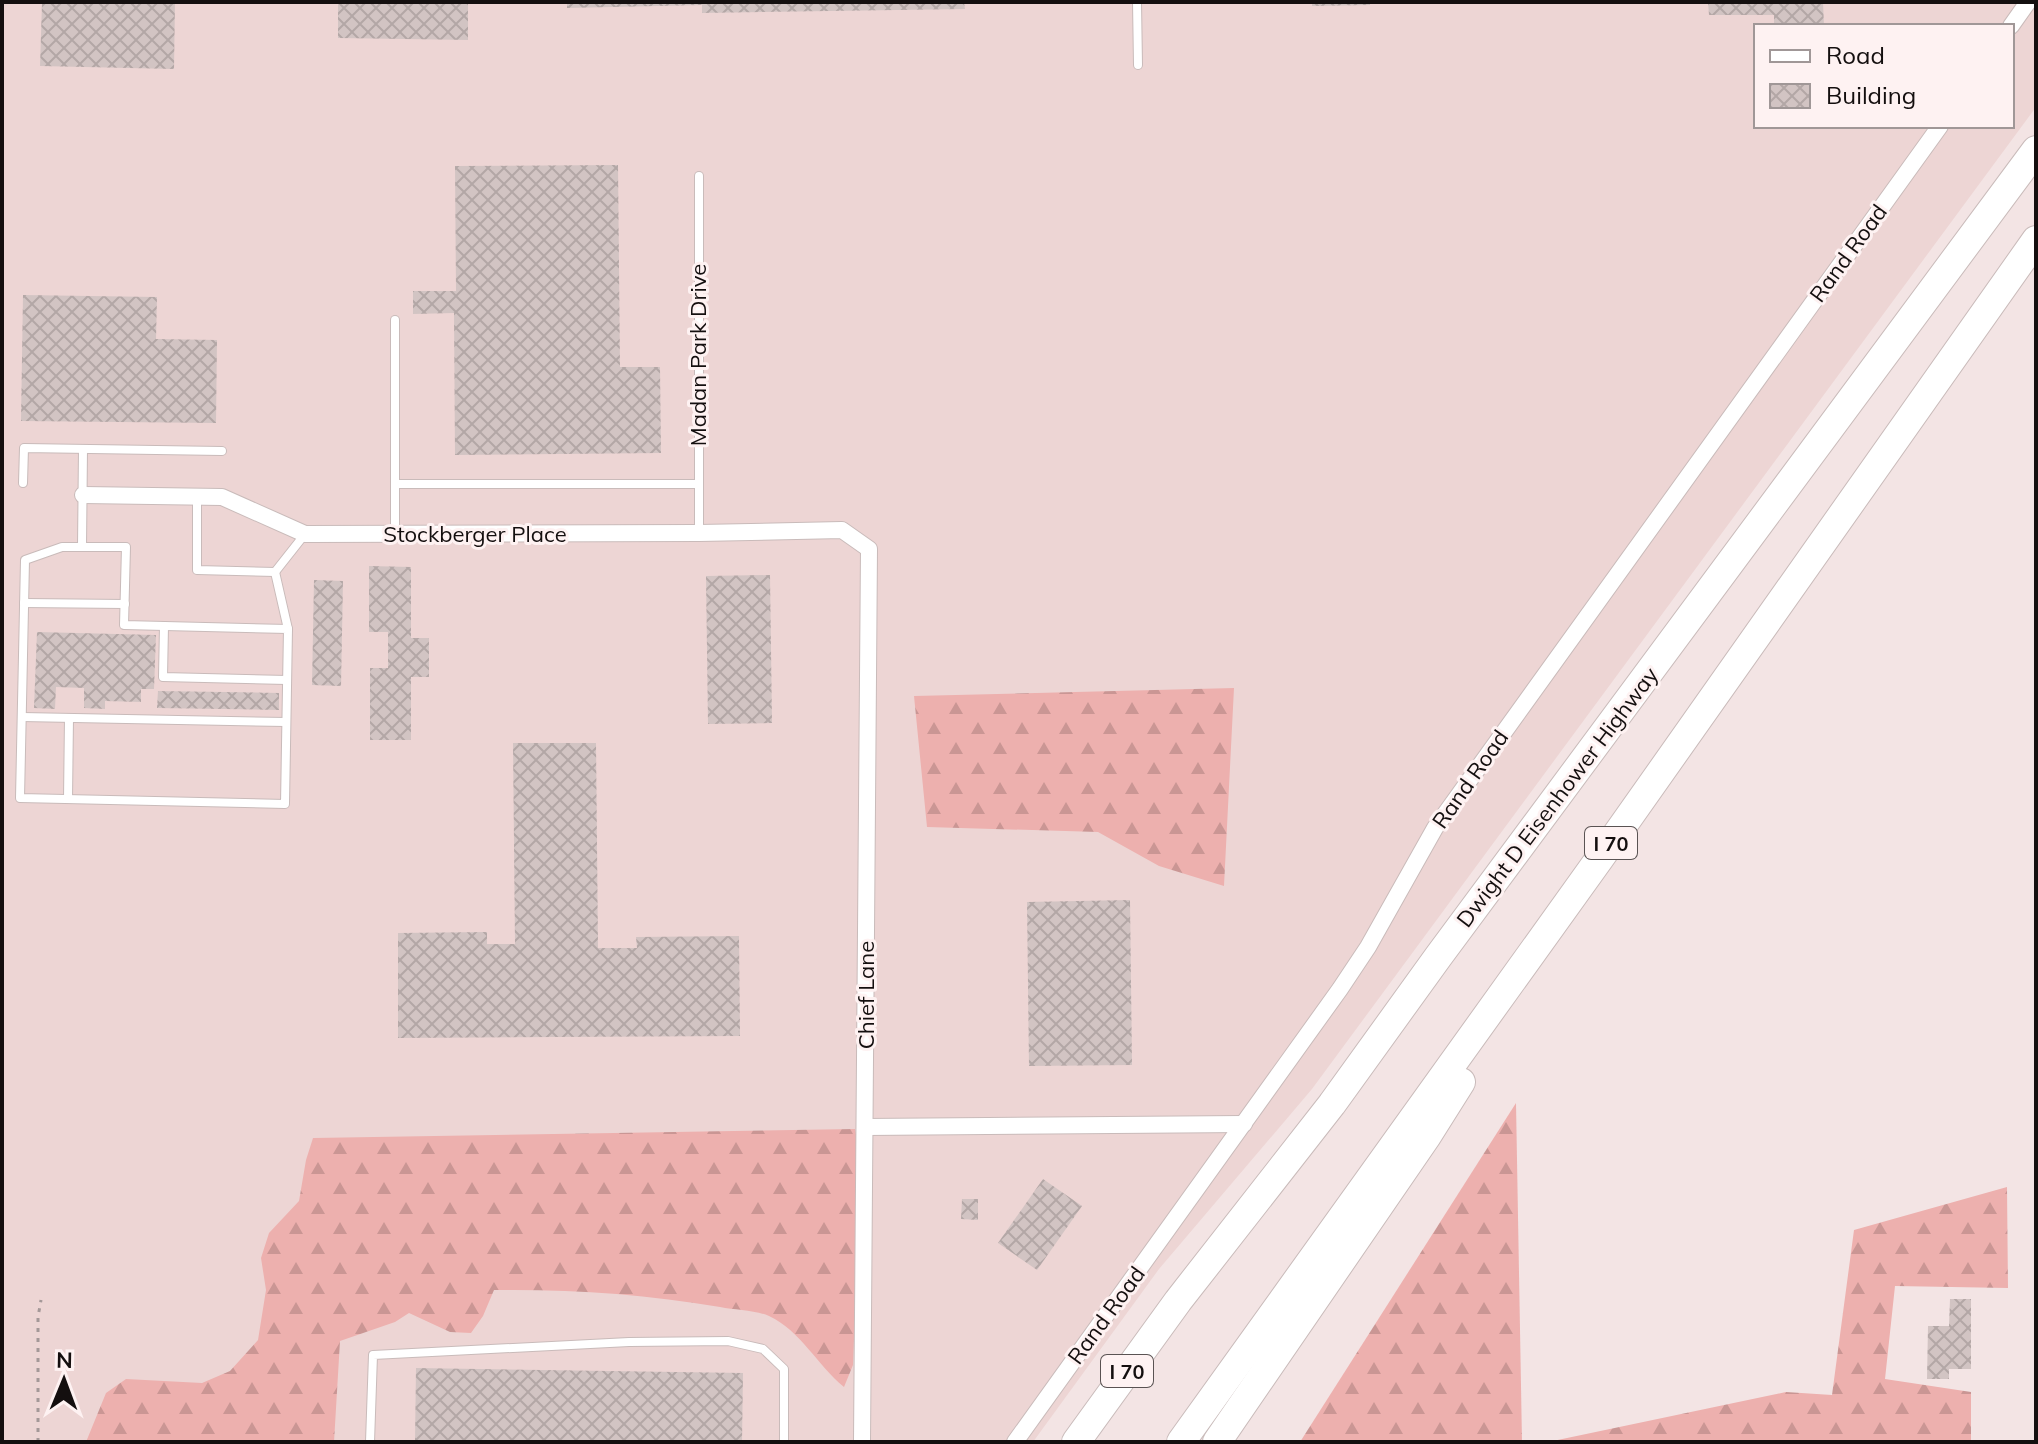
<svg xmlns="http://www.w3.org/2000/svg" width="2038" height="1444" viewBox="0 0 2038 1444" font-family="Mulish,sans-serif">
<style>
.built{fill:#edd5d4;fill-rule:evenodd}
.forest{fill:url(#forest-firs)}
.building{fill:url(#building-cross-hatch)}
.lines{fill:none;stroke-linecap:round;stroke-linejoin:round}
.lane-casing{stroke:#c9bbba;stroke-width:10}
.street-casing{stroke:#c9bbba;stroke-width:18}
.highway-casing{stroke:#c9bbba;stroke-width:30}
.path{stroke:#a49898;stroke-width:3;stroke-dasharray:4 6;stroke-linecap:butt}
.lane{stroke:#fff;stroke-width:8}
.street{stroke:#fff;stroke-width:16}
.highway{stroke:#fff;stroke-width:28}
.labels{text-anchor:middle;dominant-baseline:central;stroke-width:6;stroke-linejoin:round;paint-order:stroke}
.shield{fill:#fef2f2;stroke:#5a5353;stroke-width:2}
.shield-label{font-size:20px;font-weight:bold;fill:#140f0f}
.street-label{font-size:22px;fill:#140f0f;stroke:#fef2f2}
</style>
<defs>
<pattern id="forest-firs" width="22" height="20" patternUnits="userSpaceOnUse" patternTransform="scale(2)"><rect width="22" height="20" fill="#edb0ae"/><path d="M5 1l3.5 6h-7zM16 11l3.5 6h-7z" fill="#ca9694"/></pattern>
<pattern id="building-cross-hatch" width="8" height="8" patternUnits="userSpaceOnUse" patternTransform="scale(2)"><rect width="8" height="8" fill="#d2c4c3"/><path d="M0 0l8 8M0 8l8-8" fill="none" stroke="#b3a7a6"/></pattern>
</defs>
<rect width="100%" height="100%" fill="#f3e4e4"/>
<path class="built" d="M2,2H2036V107L1312,1089L1159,1269L1033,1442H2ZM1756,26H2012V126H1756Z"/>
<g class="forest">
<path d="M1234,688L1224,886L1159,866L1098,832L927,827L914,696Z"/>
<path d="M1516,1103L1522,1442H1300Z"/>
<path d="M855,1129L861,1161L853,1365L844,1387C817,1365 801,1331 769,1316C755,1310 735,1310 720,1307C645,1294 570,1289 494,1290L483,1316L471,1333L450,1332L409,1313L395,1322L340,1341L334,1442H86L106,1393L126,1379L202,1383L230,1371L258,1340L266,1290L261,1258L269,1233L299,1201L306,1160L313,1138Z"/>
<path d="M2007,1187L2008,1288L1895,1286L1885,1379L1971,1392V1442H1548L1786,1392L1832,1395L1854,1230Z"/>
</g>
<g class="building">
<path d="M42,2H175L174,69L40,66Z"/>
<path d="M338,2H468V40L338,38Z"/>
<path d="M567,2H964L965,9L702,13V5L567,8Z"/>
<path d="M1312,2H1370V5L1312,6Z"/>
<path d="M1708,2H1823L1824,26H1774V15H1709Z"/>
<path d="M618,165L620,367H660L661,453L455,455L454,313L413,314V291H456L455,166Z"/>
<path d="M23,295L157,297L156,339L217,340L216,423L21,421Z"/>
<path d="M369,566L411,567V638H429V677H411V740H370V668H388V632H369Z"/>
<path d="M770,575L772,723L708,724L706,576Z"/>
<path d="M314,580L343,581L341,686L312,685Z"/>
<path d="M37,632L156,635L154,689H141V702L105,701V709L84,708V688L56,687L55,709L34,708Z"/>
<path d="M158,691L279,693V710L157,708Z"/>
<path d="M513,743H596L598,948H637L636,937L739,936L740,1036L398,1038V933L487,932V944H515Z"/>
<path d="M1130,900L1132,1065L1029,1066L1027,902Z"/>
<path d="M1043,1179L1082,1206L1037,1270L998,1243Z"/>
<path d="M962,1199H978V1220L961,1219Z"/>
<path d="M1950,1299H1971V1369H1949V1379H1927L1928,1326H1949Z"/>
<path d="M416,1368L743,1373L742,1442H415Z"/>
</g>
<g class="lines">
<g class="lane-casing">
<g id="lane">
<path d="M1137,2L1138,65"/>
<path d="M699,176V533"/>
<path d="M23,483L24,448L222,451"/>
<path d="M395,484V320"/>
<path d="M197,497V570L275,572L305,534"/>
<path d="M395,535V484H698"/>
<path d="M82,547H126L124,625L288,629L285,804L20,798L25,560L62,547H82L83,449"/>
<path d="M275,572L288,629"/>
<path d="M24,603L125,604"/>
<path d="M164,626L163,677L287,680"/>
<path d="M22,717L286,722"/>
<path d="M68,799L69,718"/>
<path d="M370,1442L373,1355L629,1342L728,1341L763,1349L784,1369V1442"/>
</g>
</g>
<g class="street-casing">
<g id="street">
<path d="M2011,26L2028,2"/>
<path d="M83,495L222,497L305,534L699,533L842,530L869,549L862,1442"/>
<path d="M865,1127L1244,1124"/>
<path d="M1015,1442L1340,989L1368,947L1435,828L1940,126"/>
</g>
</g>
<g class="highway-casing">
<g id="highway">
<path d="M1076,1442L1178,1301L1332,1104L1438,957L2036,150"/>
<path d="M1181,1442L1600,858L2036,240"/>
<path d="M1217,1442L1427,1136L1461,1082"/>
</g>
</g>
<path class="path" d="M38,1442V1317L41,1300"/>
<use href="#lane" class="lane"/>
<use href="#street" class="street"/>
<use href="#highway" class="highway"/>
</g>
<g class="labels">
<g class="shield">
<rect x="1585" y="827" width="52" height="32" rx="6"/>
<rect x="1101" y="1355" width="52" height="32" rx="6"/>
</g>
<g class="shield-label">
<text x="1611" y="843">I 70</text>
<text x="1127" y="1371">I 70</text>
</g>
<g class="street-label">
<text transform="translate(1848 253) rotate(-54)">Rand Road</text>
<text transform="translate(698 355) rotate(-90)">Madan Park Drive</text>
<text x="475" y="534">Stockberger Place</text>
<text transform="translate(1470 779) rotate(-55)">Rand Road</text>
<text transform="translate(1557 797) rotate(-53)">Dwight D Eisenhower Highway</text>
<text transform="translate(866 995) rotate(-90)">Chief Lane</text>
<text transform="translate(1106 1315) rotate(-54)">Rand Road</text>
</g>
</g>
<rect width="2038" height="1444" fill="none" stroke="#140f0f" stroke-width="8"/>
<rect x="1754" y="24" width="260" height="104" fill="#fef2f2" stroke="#a09797" stroke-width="2"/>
<rect x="1770" y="50" width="40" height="12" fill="#ffffff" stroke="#a09797" stroke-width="2"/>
<text x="1826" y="64" font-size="24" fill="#140f0f">Road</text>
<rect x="1770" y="84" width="40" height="24" fill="url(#building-cross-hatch)" stroke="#a09797" stroke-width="2"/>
<text x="1826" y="104" font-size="24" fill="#140f0f">Building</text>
<g transform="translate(64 1380) rotate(1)" stroke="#fef2f2" stroke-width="6" paint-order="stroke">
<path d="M0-6L14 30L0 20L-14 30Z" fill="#140f0f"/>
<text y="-12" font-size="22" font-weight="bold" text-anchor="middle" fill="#140f0f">N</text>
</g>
</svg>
